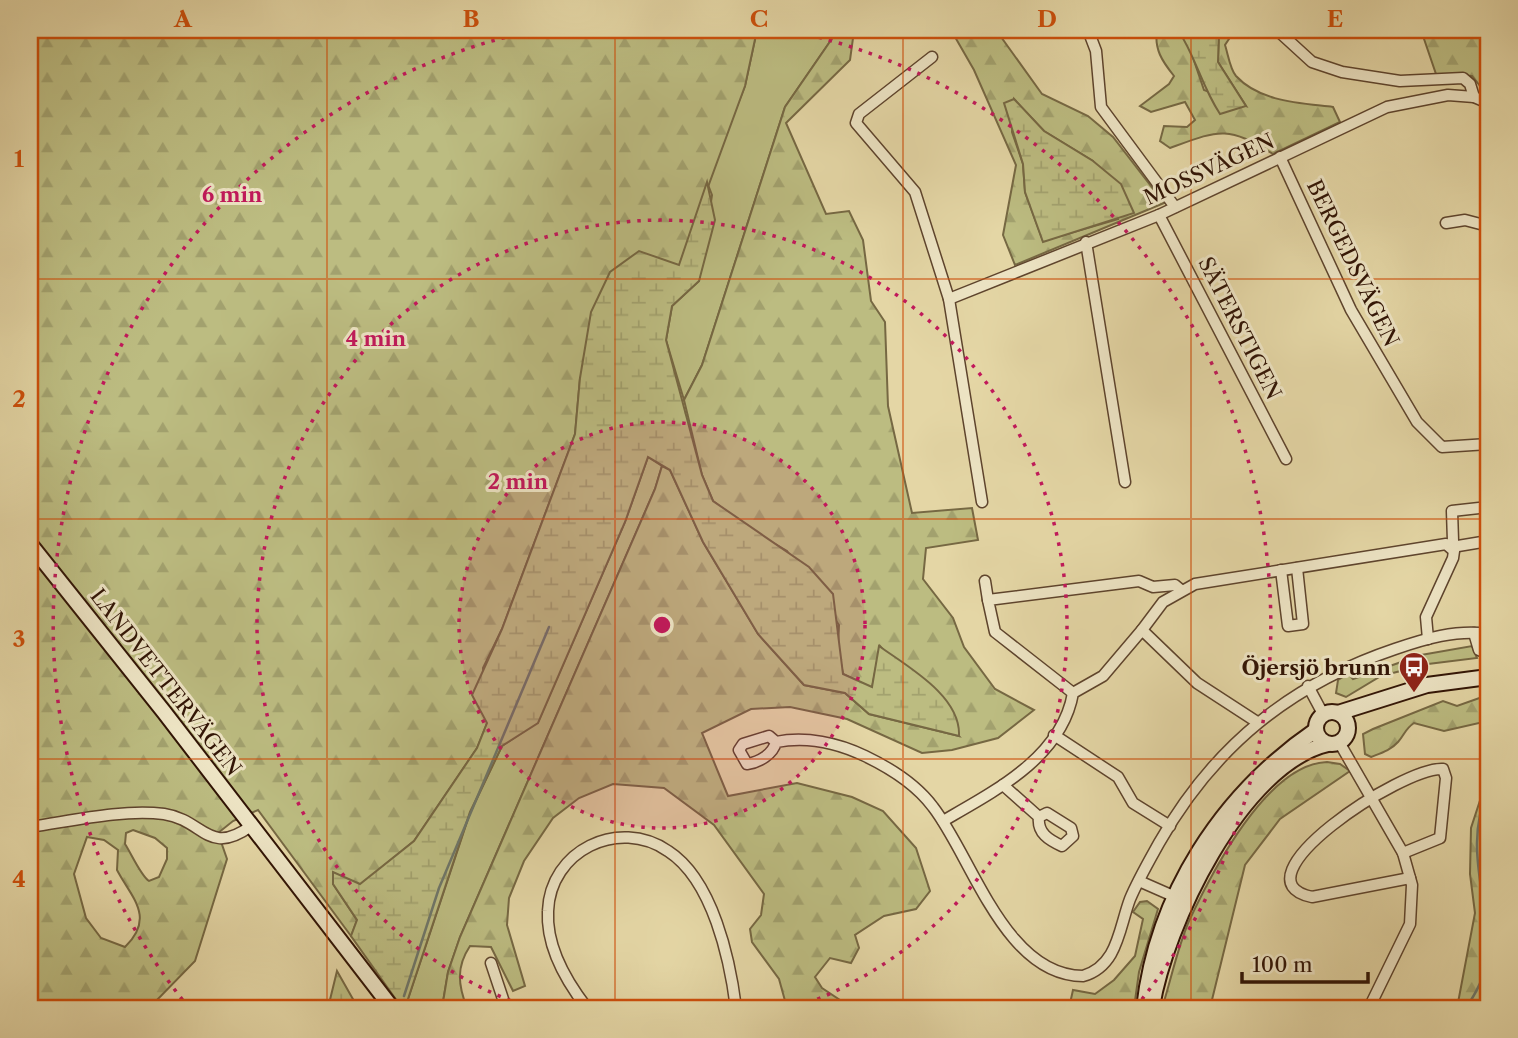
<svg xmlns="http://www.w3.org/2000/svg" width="1518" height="1038" viewBox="0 0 1518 1038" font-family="'Libre Caslon Text',serif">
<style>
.grass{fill:#bcbc81;stroke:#766843;stroke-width:2}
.forest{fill:url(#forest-firs);stroke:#766843;stroke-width:2;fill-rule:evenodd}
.wetland{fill:url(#wetland-marsh);stroke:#766843;stroke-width:2}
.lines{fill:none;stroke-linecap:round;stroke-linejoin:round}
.stream{stroke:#6e7669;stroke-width:2.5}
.street-casing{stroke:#5e442d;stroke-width:13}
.secondary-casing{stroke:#311405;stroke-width:18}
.street{stroke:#ede4c4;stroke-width:10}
.secondary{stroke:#ede4c4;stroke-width:14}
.grid{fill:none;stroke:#cd4f0b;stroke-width:2;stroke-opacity:0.55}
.ring{fill:none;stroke:#c2185b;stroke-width:3.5;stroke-dasharray:3.5 7}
.labels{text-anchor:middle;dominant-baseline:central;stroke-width:6;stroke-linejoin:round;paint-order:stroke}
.street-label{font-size:21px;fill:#311405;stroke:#ede4c4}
.poi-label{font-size:21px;font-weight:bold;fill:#311405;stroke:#ede4c4;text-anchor:end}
.centre{fill:#c2185b;stroke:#ede4c4;stroke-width:3.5}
.ring-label{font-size:21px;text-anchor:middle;font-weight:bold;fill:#c2185b;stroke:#ede4c4;stroke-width:6;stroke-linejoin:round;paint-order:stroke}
.neatline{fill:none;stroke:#cd4f0b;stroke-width:2.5}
.grid-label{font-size:23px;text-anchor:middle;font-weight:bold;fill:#cd4f0b}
</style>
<defs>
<pattern id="forest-firs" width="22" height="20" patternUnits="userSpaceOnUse" patternTransform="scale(1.75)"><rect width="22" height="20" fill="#bcbc81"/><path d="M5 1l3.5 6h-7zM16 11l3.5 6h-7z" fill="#a2a16e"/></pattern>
<pattern id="wetland-marsh" width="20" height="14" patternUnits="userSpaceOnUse" patternTransform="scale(1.75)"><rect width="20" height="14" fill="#bcbc81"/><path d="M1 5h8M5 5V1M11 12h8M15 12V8" fill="none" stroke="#a2a16e"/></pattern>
</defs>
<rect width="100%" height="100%" fill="#e4d6a5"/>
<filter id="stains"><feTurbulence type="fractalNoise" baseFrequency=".00286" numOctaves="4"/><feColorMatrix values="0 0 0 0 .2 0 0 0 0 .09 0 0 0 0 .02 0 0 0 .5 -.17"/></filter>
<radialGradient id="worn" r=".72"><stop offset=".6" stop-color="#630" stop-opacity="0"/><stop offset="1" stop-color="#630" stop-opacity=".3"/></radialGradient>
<g class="grass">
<path d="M757,30H838L785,107L702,365L684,400L666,340L672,306L699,281L712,195L707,182L745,86Z"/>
<path d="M648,457L662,466L655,489L460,937L448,972L442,1008H405L470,813L502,746L538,722L625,522Z"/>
<path d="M1472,646L1477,658L1428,664L1381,676L1346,697L1336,693L1338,680L1348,674L1353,679L1421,655Z"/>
</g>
<g class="forest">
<path d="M30,30H757L745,86L679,266L580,378L575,434L502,629L483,668L487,723L477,748L414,841L360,885L334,873L333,884L357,920L351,936L258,810L233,821L218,833L227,859L195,961L157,1000L144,1008H30ZM133,830L155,838L167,848V859L159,877L149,881C141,876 131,853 125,844L126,833ZM87,837L104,840L118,850L117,870C131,897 156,917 125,947L101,938L86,918L74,874Z"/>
<path d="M838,30H866L853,38L850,60L786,123L826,214L849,211L863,240L871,301L885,322L888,406L912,513L972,508L978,540L926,548L923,579L953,618L964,647L995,689L1034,710L998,738L952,750L922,753L847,719L790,707L751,709L702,733L728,796L797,783L852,797L883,811L916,848L930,891L916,909L884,916L855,935L859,948L851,963L830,958L815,977L822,988L852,1008H787L779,979L752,942L750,929L761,915L764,894L714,825L664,788L613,784L579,798L553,818L524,861L509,898L507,925L525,986L513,991L491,947L470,946C456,967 458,985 467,1008H442L448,972L460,937L655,489L662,466L670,470L703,542L758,634L804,685L845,693L869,714L959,736L880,646L872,688L843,674L838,648L839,625L787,551L753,531L713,501L702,475L684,400L702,365L785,107Z"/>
<path d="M951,30H996L1042,94L1088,116L1113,137L1164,203L1015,265L1003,235L1016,165L974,70ZM1014,99L1044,131L1093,161L1118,219L1043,241L1025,192L1023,164L1012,132Z"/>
<path d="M1157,30H1178L1189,46L1204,90L1246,106L1218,62L1219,30H1235L1225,45C1228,54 1230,69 1236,76C1260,102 1300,103 1333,107L1340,122L1273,154C1227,125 1219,130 1170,148L1160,141L1164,126L1187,127L1195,120L1185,102L1151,112L1140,106L1169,84L1174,76C1162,61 1154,49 1157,30Z"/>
<path d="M1402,30H1488V96L1472,76L1436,74L1423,36Z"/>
<path d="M1488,695V721L1444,731L1414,723C1405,729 1405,734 1398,742C1391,750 1381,753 1371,757L1365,754L1363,734L1373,729L1443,701L1457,706Z"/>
<path d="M1327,762L1340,764L1350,771L1280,819L1245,865L1210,1008H1162C1171,980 1177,949 1189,921C1212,872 1267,764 1327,762Z"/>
<path d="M1488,776V984L1476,1008H1457L1475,913L1470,874L1471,828Z"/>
<path d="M1147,901L1158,909L1139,972L1134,1008H1069L1073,990L1095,994L1114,980L1135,956L1143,919L1133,912L1140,902Z"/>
</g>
<g class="wetland">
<path d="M1178,30H1219L1218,62L1246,106L1220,114C1201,85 1196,57 1178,30Z"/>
<path d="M1014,99L1044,131L1093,161L1121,184L1134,213L1043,242L1025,192L1023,164L1004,103Z"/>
<path d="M707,182L715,220L699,281L672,306L666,340L702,475L713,501L809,567L833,594L843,674L872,687L879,646C908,667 961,696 959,736L869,714L845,693L804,685L758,634L703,542L670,470L648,457L625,522L538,723L502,746L470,812L405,1008H402L351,936L357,920L333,884V872L360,884L414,841L477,748L487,723L472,695L502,629L575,434L580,378L591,312L610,272L639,251L679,265Z"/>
<path d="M337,971L358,1008H328Z"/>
</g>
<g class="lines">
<g class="stream">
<path d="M404,996L439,888L549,627"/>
<path d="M404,1000L409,1008"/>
<path d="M1466,1008C1474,996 1484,979 1486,964C1493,901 1461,854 1488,789"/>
</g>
<g class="street-casing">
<g id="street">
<path d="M1088,30L1096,51L1101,107L1175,207"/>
<path d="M1277,30L1312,62L1342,72L1400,81L1463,78L1470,84L1474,97"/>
<path d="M932,57L859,114L856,123L915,192L949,299L982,502"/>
<path d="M1280,157L1351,310L1417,422L1442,447L1488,444"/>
<path d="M1159,215L1286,459"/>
<path d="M1446,223L1465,220L1488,226"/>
<path d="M1086,242L1125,482"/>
<path d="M949,299L1159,215L1387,107L1448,95L1474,97L1488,103"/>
<path d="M1450,546L1453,541L1452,511L1488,507"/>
<path d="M1452,547L1488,541"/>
<path d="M1281,570L1288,626L1303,624L1297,568"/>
<path d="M985,581L988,600"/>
<path d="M1142,630L1163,602L1195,584L1446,544L1454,551L1453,558L1426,617L1428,639"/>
<path d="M1474,633L1479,650L1488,654"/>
<path d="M1308,686L1323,714"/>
<path d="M1073,693L995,632L988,600L1139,581L1153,587L1175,585L1181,590"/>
<path d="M1054,735L1118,777L1133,803L1170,826"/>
<path d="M776,742L769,736L743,744L739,750L747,764C760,762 773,754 776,742C806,736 838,743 865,756C890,768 916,784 933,807C972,857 1005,976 1083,976C1118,966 1119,928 1130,899C1138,880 1149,861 1159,843C1214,746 1291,684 1395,649C1424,639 1457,629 1488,634"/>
<path d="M1339,742L1403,853L1412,885L1410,924L1369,1008"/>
<path d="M1003,785L1039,817C1037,833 1049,840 1062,846L1073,836L1071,828L1047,813L1039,817"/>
<path d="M943,821C995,791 1062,757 1073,693L1103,676L1142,630L1197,683L1257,722"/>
<path d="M30,827C72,821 121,809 164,814C204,820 208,857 251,826"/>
<path d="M1403,853L1440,838L1446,778L1443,769C1403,766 1230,880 1312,897L1410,878"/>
<path d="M1139,881L1180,899"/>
<path d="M491,963L506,1008"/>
<path d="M587,1008C566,981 546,947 548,911C550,851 618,817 668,851C713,880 730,960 736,1008"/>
</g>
</g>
<g class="secondary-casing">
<g id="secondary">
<path d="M30,544L164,712L392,1008"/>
<circle cx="1332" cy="728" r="16"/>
<path d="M1338,713L1427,685L1488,677"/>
<path d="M1152,1007C1165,926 1241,764 1328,744"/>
<path d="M1144,1008C1157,895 1221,795 1316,730"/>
</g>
</g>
<use href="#street" class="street"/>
<use href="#secondary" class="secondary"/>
</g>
<path class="grid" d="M327,30V1008M615,30V1008M903,30V1008M1191,30V1008M30,279H1488M30,519H1488M30,759H1488"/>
<circle cx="662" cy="625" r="203" fill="#c2185b" fill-opacity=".12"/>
<g class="ring">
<circle cx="662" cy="625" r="203"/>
<path d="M530 1008A405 405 0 1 1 794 1008"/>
<path d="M189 1008A608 608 0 0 1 536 30M788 30A608 608 0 0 1 1135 1008"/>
</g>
<defs>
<g id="bus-pin" transform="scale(1.575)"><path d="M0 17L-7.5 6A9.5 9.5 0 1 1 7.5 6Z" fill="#8f2418" stroke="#ede4c4"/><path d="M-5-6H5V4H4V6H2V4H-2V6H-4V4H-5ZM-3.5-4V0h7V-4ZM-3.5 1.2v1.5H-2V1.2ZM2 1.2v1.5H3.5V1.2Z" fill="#fff"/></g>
</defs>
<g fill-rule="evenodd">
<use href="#bus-pin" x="1414" y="667"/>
</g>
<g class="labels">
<g class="street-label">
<text transform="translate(1209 169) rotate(-25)">MOSSVÄGEN</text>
<text transform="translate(1353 263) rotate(64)">BERGEDSVÄGEN</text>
<text transform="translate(1240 328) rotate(63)">SÄTERSTIGEN</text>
<text transform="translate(166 682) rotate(52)">LANDVETTERVÄGEN</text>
</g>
<g class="poi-label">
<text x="1391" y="667">Öjersjö brunn</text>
</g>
</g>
<circle cx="662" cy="625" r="10" class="centre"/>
<g class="ring-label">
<text x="232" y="202">6 min</text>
<text x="376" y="346">4 min</text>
<text x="518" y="489">2 min</text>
</g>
<rect width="1518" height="1038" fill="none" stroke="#e4d6a5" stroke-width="77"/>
<path d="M1242 972v10h126v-10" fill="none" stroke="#311405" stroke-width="3.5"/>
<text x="1252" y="972" font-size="21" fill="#311405" stroke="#ede4c4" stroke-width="5" paint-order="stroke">100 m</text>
<rect x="38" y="38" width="1442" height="962" class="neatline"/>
<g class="grid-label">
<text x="183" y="27">A</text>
<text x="471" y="27">B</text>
<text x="759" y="27">C</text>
<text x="1047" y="27">D</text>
<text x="1335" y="27">E</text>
<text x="19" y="167">1</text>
<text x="19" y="407">2</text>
<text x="19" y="647">3</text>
<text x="19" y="887">4</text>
</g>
<rect width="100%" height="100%" filter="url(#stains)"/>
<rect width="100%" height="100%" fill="url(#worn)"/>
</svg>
